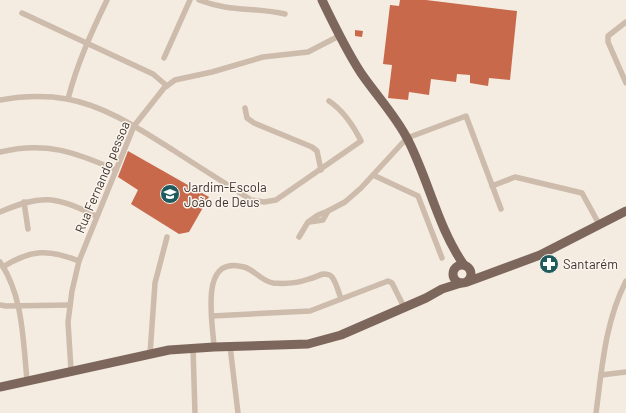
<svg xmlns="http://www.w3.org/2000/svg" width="626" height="413" viewBox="0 0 626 413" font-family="Barlow,sans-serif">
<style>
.building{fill:#c8694b}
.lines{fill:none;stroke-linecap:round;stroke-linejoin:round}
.minor{stroke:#cdbbac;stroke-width:5.5}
.primary{stroke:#7d675c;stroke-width:9}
.labels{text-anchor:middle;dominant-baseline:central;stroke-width:3;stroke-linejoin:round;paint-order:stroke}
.street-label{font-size:13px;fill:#3b302b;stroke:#fbf5ee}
.poi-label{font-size:13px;fill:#3b302b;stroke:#fbf5ee;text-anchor:start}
</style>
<rect width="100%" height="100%" fill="#f4ebe1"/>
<g class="building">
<path d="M400,0H426L517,11L510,80L489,78L488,86L470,83V75L457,74L456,82L431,79L429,95L409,92L408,100L388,98L392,65L383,64L390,5L399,6Z"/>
<path d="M355,30L363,31L362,37L355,36Z"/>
<path d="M128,151L209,197L189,232L179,234L131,204L138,190L118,177Z"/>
</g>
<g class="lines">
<g class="minor">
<path d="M199,0C230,12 254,7 285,14"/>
<path d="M22,13L153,74L167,86"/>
<path d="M626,22L608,36V42L626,83"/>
<path d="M164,58L190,0"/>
<path d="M68,99C77,64 91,33 107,0"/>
<path d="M0,100C23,96 44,95 67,99C106,106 141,130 173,150C199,167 225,183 251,200L264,202L276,200L361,141C353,125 344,111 329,101"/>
<path d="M245,108L247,118L254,123L312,147L317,151L321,170"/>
<path d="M0,152C45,141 75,152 116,170"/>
<path d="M373,175L418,196L442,258"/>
<path d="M492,186L515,177L582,193L599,224"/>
<path d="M24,202L28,229"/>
<path d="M0,212C42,194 55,196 96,216"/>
<path d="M309,222L323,220L328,211"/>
<path d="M299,237L308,222L318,215L328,211L345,202L361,188L407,138L466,116L501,209"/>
<path d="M0,262C23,295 23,340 27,380"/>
<path d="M3,267C31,249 49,249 79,261"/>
<path d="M0,305L6,306L70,305"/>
<path d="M212,316L310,311L388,281L392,283L404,307"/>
<path d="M230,346L238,413"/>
<path d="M214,347C213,323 198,254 244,267C255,270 261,281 273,283C284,284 298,283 309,279C314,278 319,275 323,274C326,274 330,274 332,277C336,282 339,293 341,299"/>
<path d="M193,348L195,413"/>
<path d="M150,354L155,283L167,237"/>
<path d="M71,370L68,322L72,291L79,261L134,126L164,88L175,80L212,72L263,57L308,52L339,36"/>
<path d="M601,375L626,372"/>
<path d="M596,413C602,368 605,322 626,281"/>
</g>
<g class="primary">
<path d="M322,0C334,25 346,50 361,73C376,95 396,116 408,140C429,181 438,228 464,265"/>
<circle cx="462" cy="274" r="9"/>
<path d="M467,282L540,255L626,211"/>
<path d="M0,387L169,350L214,347L308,344L341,335L426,298L442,289L461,283"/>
</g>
</g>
<defs>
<g id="school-disc" transform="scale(1)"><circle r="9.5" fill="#1f5a5e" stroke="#fbf5ee"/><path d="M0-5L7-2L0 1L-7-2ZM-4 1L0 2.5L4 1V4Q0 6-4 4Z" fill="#fff"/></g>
<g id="pharmacy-disc" transform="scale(1)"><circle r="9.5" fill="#1f5a5e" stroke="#fbf5ee"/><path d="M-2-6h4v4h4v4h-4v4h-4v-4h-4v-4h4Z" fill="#fff"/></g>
</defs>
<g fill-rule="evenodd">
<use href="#school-disc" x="170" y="194"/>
<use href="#pharmacy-disc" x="549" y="264"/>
</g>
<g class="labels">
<g class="street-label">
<text transform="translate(102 177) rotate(-67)">Rua Fernando pessoa</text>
</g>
<g class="poi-label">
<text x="184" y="187">Jardim-Escola<tspan x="184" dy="15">João de Deus</tspan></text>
<text x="563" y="264">Santarém</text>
</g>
</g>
</svg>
